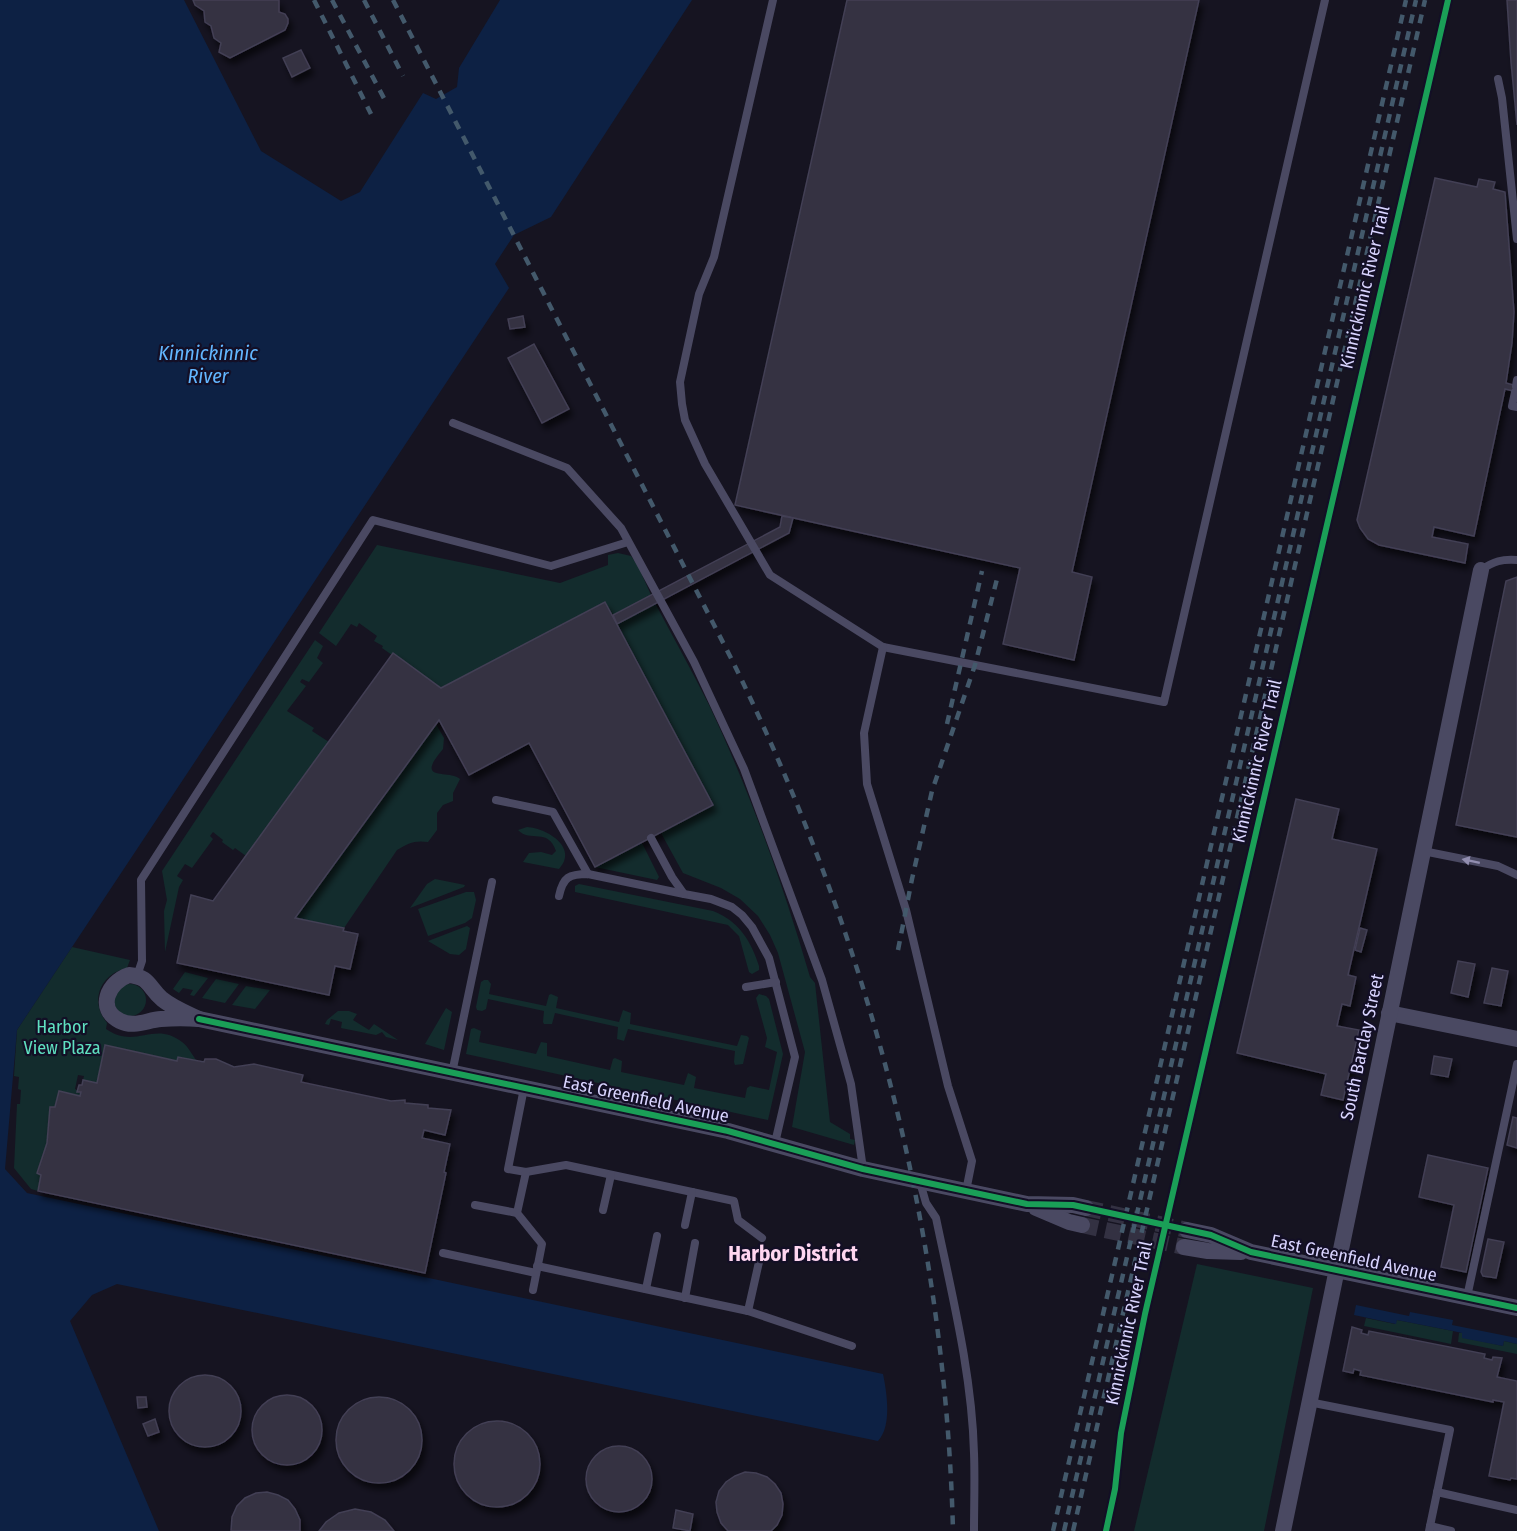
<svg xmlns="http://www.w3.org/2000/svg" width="1517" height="1531" viewBox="0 0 1517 1531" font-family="'Fira Sans Condensed',sans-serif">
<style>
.green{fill:#132c2d}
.water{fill:#0d2144}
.building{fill:#343243;stroke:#433f54;stroke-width:1.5;filter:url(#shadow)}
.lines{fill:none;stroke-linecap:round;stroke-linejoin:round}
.street-tunnel{stroke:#333142;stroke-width:16;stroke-dasharray:16 8;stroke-linecap:butt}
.lane{stroke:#4a4962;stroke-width:8}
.street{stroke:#4a4962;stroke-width:16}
.rail{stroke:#43596b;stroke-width:4.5;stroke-dasharray:9 8;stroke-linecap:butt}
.cycleway-casing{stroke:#130f26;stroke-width:10}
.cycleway{stroke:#1a9f57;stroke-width:6}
.oneway{fill:#928eb0}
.labels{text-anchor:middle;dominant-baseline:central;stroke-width:4.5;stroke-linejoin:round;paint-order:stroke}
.street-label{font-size:18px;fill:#d9d4ff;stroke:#130f26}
.park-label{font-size:18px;fill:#5fe0c0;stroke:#130f26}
.water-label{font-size:20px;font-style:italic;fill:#62b6ff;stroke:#130f26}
.quarter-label{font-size:21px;font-weight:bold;fill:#ffd6f0;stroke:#130f26}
</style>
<defs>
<filter id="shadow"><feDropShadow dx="3.5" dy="6" stdDeviation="3" flood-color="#0009"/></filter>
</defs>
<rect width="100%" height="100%" fill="#161421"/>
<g class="green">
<path d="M377,545L560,583L608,565V555L618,553L631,556L638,566L651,595L613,615L605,602L441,688L393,654L392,655L382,648L383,646L374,641L377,636L359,623L357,627L351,624L336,646L319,633Z"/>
<path d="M655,603C673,637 692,671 709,705C750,792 783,884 810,977L815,983L830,1122L850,1134V1139L855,1140L854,1145L792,1127L805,1052L778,953L770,935L758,916L740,899L721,888L683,873L661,833L713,805L617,624Z"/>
<path d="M315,640L323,646L317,658L323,663L309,682L302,679L300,682L306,686L287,711L314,728L312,731L329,742L246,856L235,848L233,850L222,842L223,840L213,832L210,836L213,839L192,868L185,864L177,876L183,880L179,887L165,952L164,911L167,900L162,871Z"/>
<path d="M436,724L444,738L443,749C414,783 448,769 460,779L453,793V801L443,805L437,813V830L428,842C415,840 408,843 397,850L344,928L295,918Z"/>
<path d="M527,827C547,828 579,848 559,869L523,862L529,853L541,852L552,855L556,851C548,827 530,843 518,830Z"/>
<path d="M642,843L659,877L657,880L595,867Z"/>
<path d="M435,879L465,885L464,887L410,908L427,884Z"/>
<path d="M579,884L713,911C739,921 751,941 759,966V970L752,974L749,972L739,936L728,925L575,892V886Z"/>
<path d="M466,892H474L476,900L472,918L465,923L428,936L418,909Z"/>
<path d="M467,926L470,928L466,949L459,955L450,954L428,941Z"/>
<path d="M72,947L130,960L127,968C100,974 89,1001 107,1023L106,1029C136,1050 154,1020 182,1042C188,1046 192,1055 197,1061L179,1057L177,1061L105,1045L97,1083L83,1080L84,1076L78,1075L75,1089L81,1092L80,1096L59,1091L55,1107H50L47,1143L37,1173L41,1175L38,1191L31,1189L14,1168L17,1104H20L21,1090L18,1089L19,1077L14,1076L17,1030Z"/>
<path d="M185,972L208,978L194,996L190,995L193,990L183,988L179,993L173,989Z"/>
<path d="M216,979L239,984L225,1003L202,998Z"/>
<path d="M484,980H488L491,984L489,994L546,1006L549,995L551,994L558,997L556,1008L619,1022L623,1010L631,1013L630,1024L737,1046L741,1035L747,1036L749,1038L743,1064L735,1065L734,1062L735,1051L628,1029L624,1041L617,1039L618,1027L555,1013L552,1024H544L543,1022L544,1011L488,999L486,1009L482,1011L477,1010L476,1007L481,982Z"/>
<circle cx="130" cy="1000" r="16"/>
<path d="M246,986L270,990L255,1009L232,1005Z"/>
<path d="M759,994L766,996L769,999L783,1054L768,1120L466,1054L471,1029L474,1028L481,1031L479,1042L536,1054L541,1042L547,1043V1056L610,1070L613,1059L615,1058L622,1061L621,1072L684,1085L688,1073L696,1077L694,1088L745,1098L747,1088L750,1086L769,1090L777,1052L765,1047L767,1038L756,998Z"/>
<path d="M446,1008L452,1012L444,1050L425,1044Z"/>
<path d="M338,1011H349L357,1014L353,1020L369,1030L374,1024L398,1040L386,1037L382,1032L376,1035L341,1028L342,1022L331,1019L329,1025L325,1024L327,1020Z"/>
<path d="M1197,1264L1313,1288L1264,1531H1134Z"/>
<path d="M1366,1318L1395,1324L1397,1320L1453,1331L1451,1344L1364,1326Z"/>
<path d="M1459,1333H1463L1462,1337L1503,1346L1504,1341L1517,1344V1354L1458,1342Z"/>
</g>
<g class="water">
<path d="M0,0H184L261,151L341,201L360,192L423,93L436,99L457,87L459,68L500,0H692L551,217L514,235L495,264L509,288L17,1030L5,1169L27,1193L883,1374C887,1393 892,1426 878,1441L117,1284L92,1295L70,1321L159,1531H0Z"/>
<path d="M1356,1305L1409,1316L1410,1312L1453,1320L1452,1325L1517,1338V1349V1344L1504,1341L1503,1346L1462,1338V1333L1453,1331L1397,1320L1396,1324L1354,1315Z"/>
</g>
<g class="building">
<path d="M193,0H279V12L285,14L288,19V23L285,30L230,58L219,52L221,43L214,38L211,26L205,22L204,11L195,5Z"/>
<path d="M847,0H1199L1072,572L1092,577L1074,660L1003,644L1020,568L735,505Z"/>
<path d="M1507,0H1517V125L1511,62Z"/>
<path d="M301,50L310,68L292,77L283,58Z"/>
<path d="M1435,178L1477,187L1479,179L1495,182L1493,189L1505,192L1514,312L1512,343L1506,383L1517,386V392L1505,389L1474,536L1434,527L1432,537L1468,544L1465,563L1379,545L1368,539L1360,528L1357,520Z"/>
<path d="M523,316L525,327L510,329L508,319Z"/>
<path d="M534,344L569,409L542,423L508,358Z"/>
<path d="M782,516L793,518L789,533L617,624L613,615L780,527Z"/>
<path d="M1517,577V837L1456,825L1506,581Z"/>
<path d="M605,602L713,805L595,867L529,743L469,775L439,720L295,918L344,928L343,931L358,934L350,969L335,966L329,995L177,963L191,895L213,901L393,653L441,688Z"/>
<path d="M1296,799L1339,809L1332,839L1377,849L1348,975L1356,977L1350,1006L1342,1004L1337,1026L1359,1030L1343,1100L1321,1095L1326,1074L1237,1053Z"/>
<path d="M1360,928L1367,930L1361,952L1355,950Z"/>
<path d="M1458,961L1475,964L1468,997L1451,993Z"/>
<path d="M1492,968L1508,971L1501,1006L1484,1003Z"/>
<path d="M105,1045L177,1061L178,1057L204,1062L205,1059H216L234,1067L254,1064L303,1075L301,1082L391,1101L405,1100V1103L428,1105V1108L451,1110L445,1135L424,1130L422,1138L450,1144L444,1172L446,1173L425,1273L38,1191L41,1175L37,1173L47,1143L50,1107H55L59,1091L80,1096L81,1092H77L79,1085H82L83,1080L97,1083Z"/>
<path d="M1434,1056L1452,1059L1448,1077L1431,1074Z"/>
<path d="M1513,1117L1517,1118V1148L1507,1145Z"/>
<path d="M1428,1155L1488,1168L1466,1272L1441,1267L1454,1205L1419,1197Z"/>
<path d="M1488,1239L1504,1242L1496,1278L1483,1276L1481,1272Z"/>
<path d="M1352,1327L1362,1330L1361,1333L1368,1335L1369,1331L1485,1354L1484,1358L1492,1360L1493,1357L1502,1358L1497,1377L1517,1381V1479L1511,1478L1510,1480L1489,1476L1504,1402L1493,1400V1402L1360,1375L1361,1371L1354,1369L1353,1373L1343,1371Z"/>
<circle cx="205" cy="1411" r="36"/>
<circle cx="287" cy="1430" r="35"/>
<circle cx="379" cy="1440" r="43"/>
<path d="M137,1397H146L147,1407L138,1408Z"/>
<path d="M155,1419L159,1432L148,1436L143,1424Z"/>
<circle cx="497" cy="1464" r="43"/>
<circle cx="619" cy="1479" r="33"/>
<path d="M745,1472L756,1473L767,1477L775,1484L781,1493L783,1504L782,1515L777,1525L771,1531H728L721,1523L717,1512L716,1502L719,1491L726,1482L735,1476Z"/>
<path d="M267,1492L278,1495L288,1500L295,1509L300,1520V1531H231L232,1517L237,1506L245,1498L256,1493Z"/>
<path d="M355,1509L371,1512L385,1520L394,1531H319L326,1522L339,1513Z"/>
<path d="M676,1510L693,1514L690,1531L673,1528Z"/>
</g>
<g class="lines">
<g class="street-tunnel">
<path d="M1086,1208L1187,1230"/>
<path d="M1082,1225L1184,1247"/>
</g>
<g class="lane">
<path d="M773,0L714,257L699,294L680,382L682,404L685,420L705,464L770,575L883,647L1164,702L1325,0"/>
<path d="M1498,79L1502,98L1517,239"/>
<path d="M1516,386L1517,380"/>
<path d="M1515,392L1512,406L1517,407"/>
<path d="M453,423L567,468L621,528L694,662L744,769L822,980L851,1084L863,1169"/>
<path d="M1481,570C1494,561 1502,559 1517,560"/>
<path d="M883,647L864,733L867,784L906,910L948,1086L972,1161L966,1191"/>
<path d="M496,800L553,812L588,874"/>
<path d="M651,838L672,877L684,894L711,899L732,907L742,915L752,927L769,958L795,1057L775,1143"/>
<path d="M1423,851L1498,866L1517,875"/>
<path d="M559,896C563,877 569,874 588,874L684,894"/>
<path d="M137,976L142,961L141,880L373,520L551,566L628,542"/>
<path d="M746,987L776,982"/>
<path d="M452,1073L492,882"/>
<path d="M524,1088L508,1169L526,1172L566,1165L734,1201L738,1220L762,1238"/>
<path d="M526,1172L517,1213L542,1244L533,1290"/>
<path d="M920,1182L926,1203L936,1218C952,1295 972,1374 974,1453C975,1479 974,1505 974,1531"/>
<path d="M475,1205L517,1213"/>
<path d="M603,1210L611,1175"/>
<path d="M685,1225L692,1192"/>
<path d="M443,1253L536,1273"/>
<path d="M537,1266L748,1311L852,1346"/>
<path d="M646,1289L657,1236"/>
<path d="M1467,1297L1517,1064"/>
<path d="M685,1298L695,1243"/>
<path d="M748,1311L759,1262"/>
<path d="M1309,1402L1450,1430L1429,1531"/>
<path d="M1437,1492L1517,1510"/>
<path d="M1430,1526L1451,1531"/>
</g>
<g class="street">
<path d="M129,975C150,977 148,987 162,999C173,1008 186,1013 199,1019C187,1018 174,1018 161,1019C147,1020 134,1028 120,1021C96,1009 108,982 129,975Z"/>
<path d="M1389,1013L1517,1039"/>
<path d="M199,1019L728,1131L863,1169L914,1180L1027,1204L1073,1205L1086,1208"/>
<path d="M1036,1208L1069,1222L1082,1225"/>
<path d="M1187,1230L1211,1235L1251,1252L1517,1308"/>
<path d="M1184,1247L1208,1251L1241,1252"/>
<path d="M1283,1531L1481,570"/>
</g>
<g class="rail">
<path d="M314,0L371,114"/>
<path d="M332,0L387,104"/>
<path d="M364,0L403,76"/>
<path d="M393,0L732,660C867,935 945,1224 953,1531"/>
<path d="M947,724L982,571"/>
<path d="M898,950L912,879L932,791L975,665L998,575"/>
<path d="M1053,1531L1406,0"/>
<path d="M1064,1531L1416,0"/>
<path d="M1073,1531L1425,0"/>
</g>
<g class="cycleway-casing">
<g id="cycleway">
<path d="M199,1019L728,1131L863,1169L914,1180L1027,1204L1073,1205L1211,1235L1251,1252L1517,1308"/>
<path d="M1106,1531L1115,1489L1121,1433L1145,1314L1448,0"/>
</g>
</g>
<use href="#cycleway" class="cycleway"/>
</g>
<defs><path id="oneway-solid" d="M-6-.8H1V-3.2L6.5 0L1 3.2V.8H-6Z" transform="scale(1.5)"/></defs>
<use class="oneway" href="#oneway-solid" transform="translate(1471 861) rotate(-168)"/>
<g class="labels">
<g class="street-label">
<text transform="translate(1365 287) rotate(-77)">Kinnickinnic River Trail</text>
<text transform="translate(1257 761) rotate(-77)">Kinnickinnic River Trail</text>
<text transform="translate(1362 1047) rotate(-78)">South Barclay Street</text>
<text transform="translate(646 1099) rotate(12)">East Greenfield Avenue</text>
<text transform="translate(1354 1258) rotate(12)">East Greenfield Avenue</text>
<text transform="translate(1129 1323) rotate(-78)">Kinnickinnic River Trail</text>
</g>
<g class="park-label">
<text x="62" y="1027">Harbor<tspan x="62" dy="21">View Plaza</tspan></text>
</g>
<g class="water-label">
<text x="208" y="353">Kinnickinnic<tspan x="208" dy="23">River</tspan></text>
</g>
<g class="quarter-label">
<text x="793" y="1254">Harbor District</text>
</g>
</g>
</svg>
